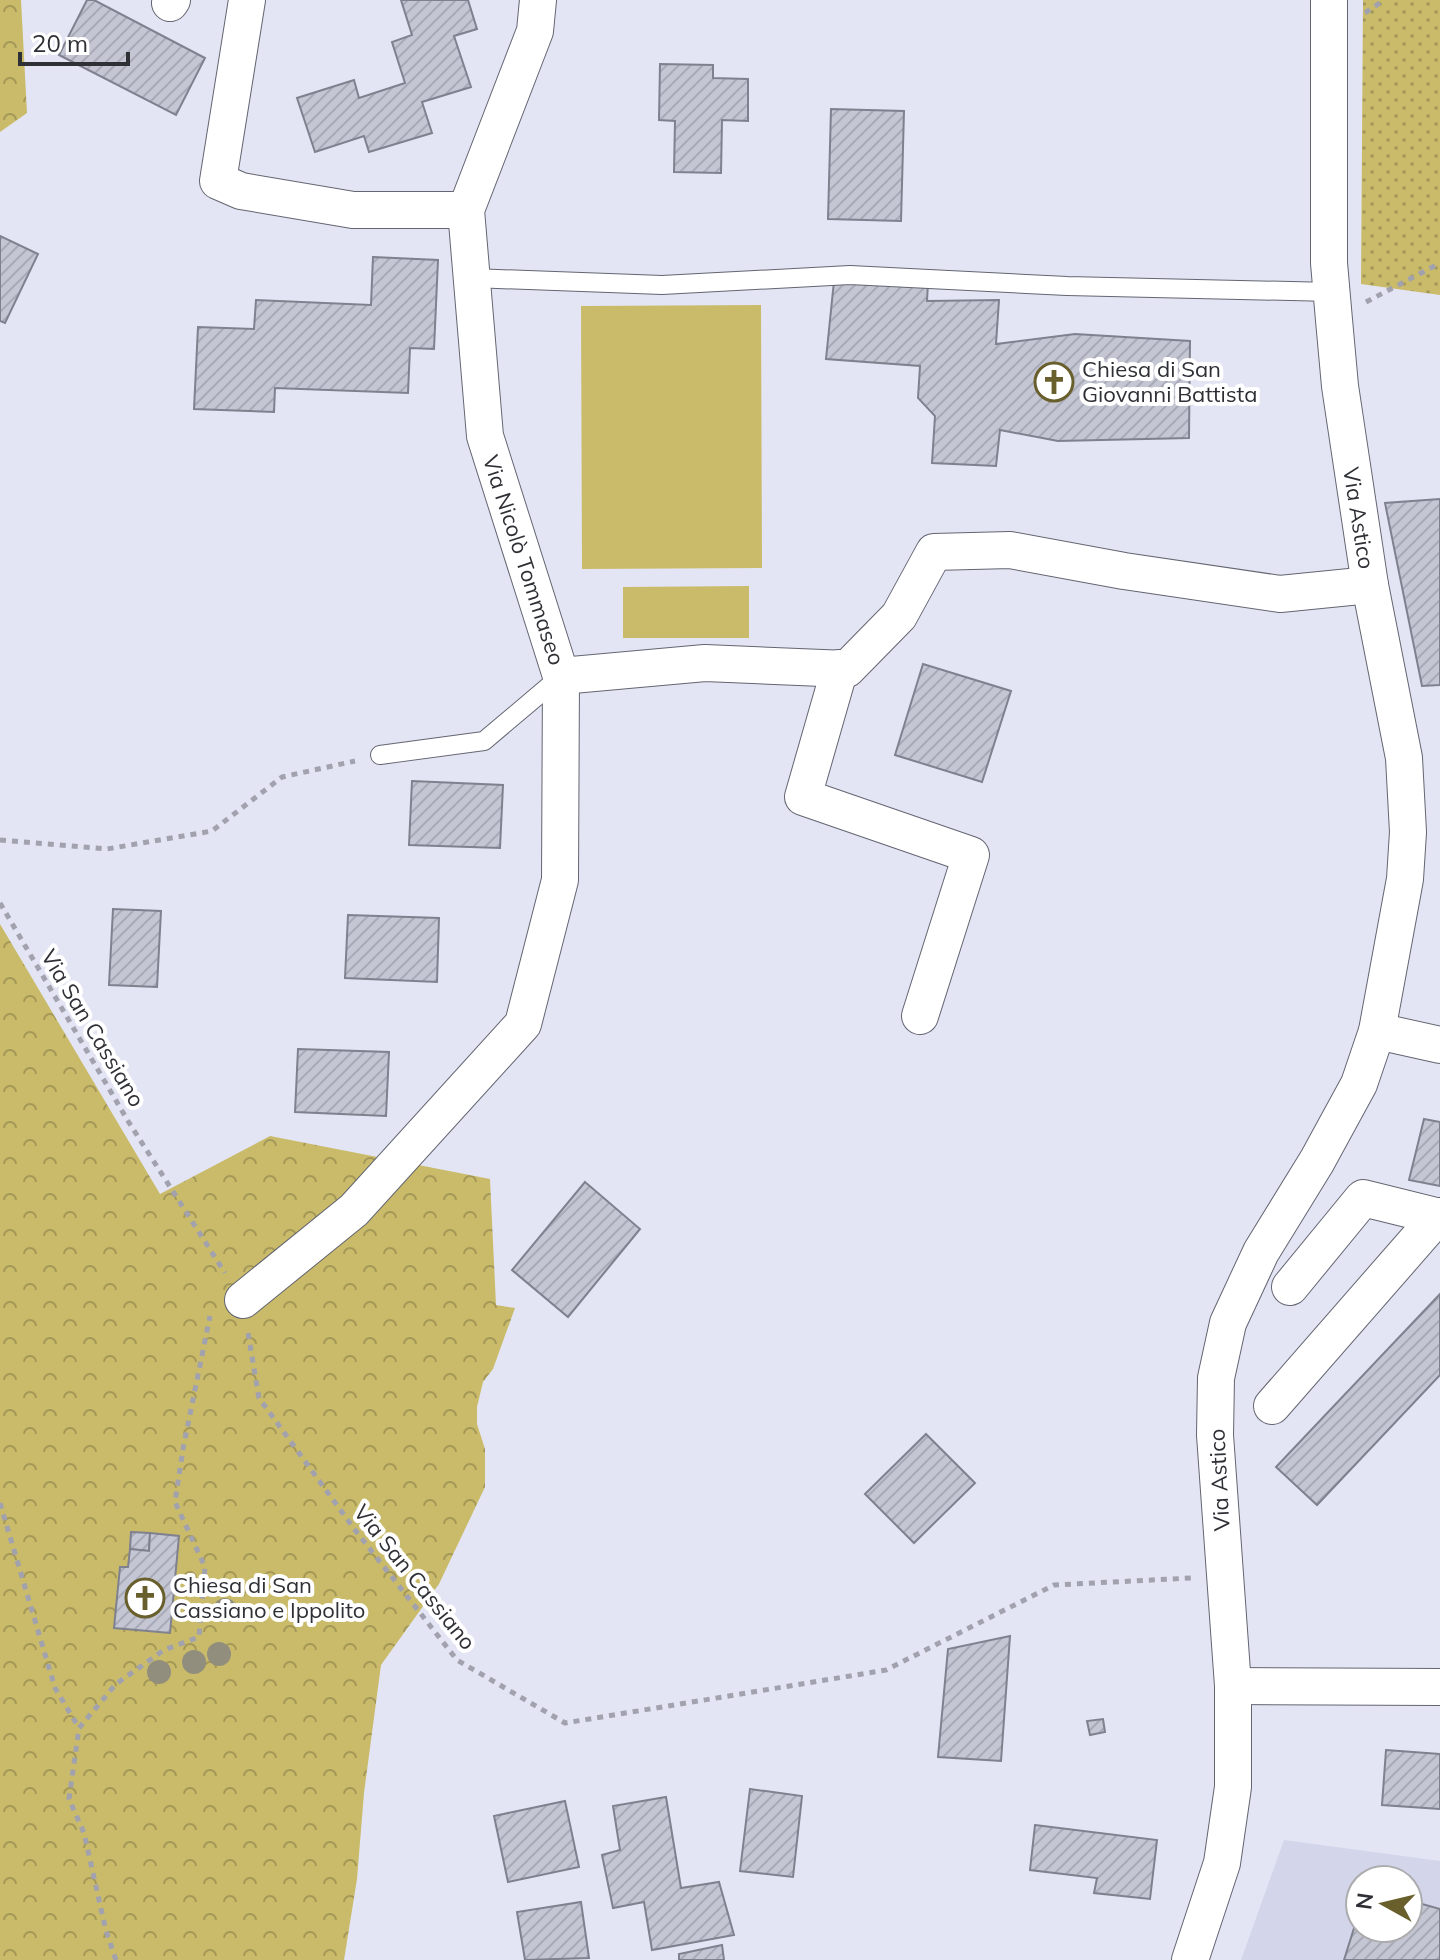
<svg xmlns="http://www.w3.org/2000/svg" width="1440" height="1960" viewBox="0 0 1440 1960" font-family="Mulish,sans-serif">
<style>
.built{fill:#d3d6eb;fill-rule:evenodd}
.grass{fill:url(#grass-dots)}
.forest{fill:url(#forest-crowns)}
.pitch{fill:#cabb6a}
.building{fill:url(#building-hatch);stroke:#7f818e;stroke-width:2}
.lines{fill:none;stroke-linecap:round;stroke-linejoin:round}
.lane-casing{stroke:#636571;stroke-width:20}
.street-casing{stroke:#636571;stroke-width:38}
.path{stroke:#a1a2ae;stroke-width:5;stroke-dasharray:6 6;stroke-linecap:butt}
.lane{stroke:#fff;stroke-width:18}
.street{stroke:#fff;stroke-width:36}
.tree{fill:#918e7d}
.labels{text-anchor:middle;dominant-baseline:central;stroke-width:8;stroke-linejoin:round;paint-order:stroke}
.poi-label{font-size:22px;fill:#2f3036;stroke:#fff;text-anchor:start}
.street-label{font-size:22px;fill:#2f3036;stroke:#fff}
</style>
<defs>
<pattern id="grass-dots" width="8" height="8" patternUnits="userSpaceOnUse" patternTransform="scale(2)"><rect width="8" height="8" fill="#cabb6a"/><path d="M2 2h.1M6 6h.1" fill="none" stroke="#a49858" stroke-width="1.8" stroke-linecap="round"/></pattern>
<pattern id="forest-crowns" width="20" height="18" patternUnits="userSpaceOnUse" patternTransform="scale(2)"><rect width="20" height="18" fill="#cabb6a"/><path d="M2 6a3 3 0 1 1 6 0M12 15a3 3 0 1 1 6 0" fill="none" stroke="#a49858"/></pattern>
<pattern id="building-hatch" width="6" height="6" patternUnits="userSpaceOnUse" patternTransform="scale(2)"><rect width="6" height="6" fill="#c4c6d4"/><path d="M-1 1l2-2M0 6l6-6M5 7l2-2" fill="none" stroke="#a9aab7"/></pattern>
</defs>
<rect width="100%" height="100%" fill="#e3e5f4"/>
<path class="built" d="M1284,1840L1440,1861V1960H1241ZM1360,1880H1408V1928H1360Z"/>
<path class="grass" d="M1363,0H1440V295L1361,284Z"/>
<g class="forest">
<path d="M0,0H21L27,113L0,132Z"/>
<path d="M0,924L160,1194L270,1136L490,1179L496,1305L515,1308L493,1369L483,1382L477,1407V1424L485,1449V1487L439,1584L381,1665L364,1793L357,1879L344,1960H0Z"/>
</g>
<g class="pitch">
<path d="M761,305L762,568L582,569L581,306Z"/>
<path d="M749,586V638H623V587Z"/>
</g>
<g class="building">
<path d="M87,0H94L205,58L176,115L59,55Z"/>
<path d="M401,0H468L477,29L454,36L471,87L422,102L432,133L369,152L364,136L315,152L297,98L354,80L359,98L405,83L392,42L412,35Z"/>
<path d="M660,64L713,65V78L748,79V121L722,120L721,173L674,172L675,121L659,120Z"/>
<path d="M831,109L904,111L901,221L828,219Z"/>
<path d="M0,236L38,254L5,323L0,321Z"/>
<path d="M373,257L438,260L434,349L410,348L408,393L275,388L274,412L194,409L198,327L254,329L256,300L371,305Z"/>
<path d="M834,281L928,283L927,301L999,300L996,344L1075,334L1190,341L1189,438L1058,441L1000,430L996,466L932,463L935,416L918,398L920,366L826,359Z"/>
<path d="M1440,499V685L1422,686L1385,503Z"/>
<path d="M923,664L1011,691L982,782L895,755Z"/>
<path d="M412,781L503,785L500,848L409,845Z"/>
<path d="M113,909L161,911L157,987L109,985Z"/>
<path d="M348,915L439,918L437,982L345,978Z"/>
<path d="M298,1049L389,1052L386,1116L295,1112Z"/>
<path d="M1424,1119L1440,1122V1186L1409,1180Z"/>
<path d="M585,1182L640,1229L568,1317L512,1270Z"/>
<path d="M1440,1294V1375L1317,1505L1276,1467Z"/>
<path d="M926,1434L975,1483L914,1543L865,1494Z"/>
<path d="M131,1532L150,1533L149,1551L130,1549Z"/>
<path d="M150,1533L179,1536L170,1633L114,1628L120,1567H128L130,1549L149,1551Z"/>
<path d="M1010,1636L1001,1761L938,1757L948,1649Z"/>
<path d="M1103,1719L1105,1732L1090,1735L1087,1721Z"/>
<path d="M1386,1750L1440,1754V1809L1382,1805Z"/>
<path d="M750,1789L802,1796L793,1877L740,1871Z"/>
<path d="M666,1797L681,1888L719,1882L734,1935L652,1950L644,1902L613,1908L602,1855L620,1850L613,1806Z"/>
<path d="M565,1801L579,1867L508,1882L494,1816Z"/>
<path d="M1035,1825L1157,1840L1150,1899L1094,1893L1097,1878L1030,1870Z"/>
<path d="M1408,1900L1440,1909V1960H1344L1360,1909V1928H1408Z"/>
<path d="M581,1902L589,1958L525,1960L517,1912Z"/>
<path d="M722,1945L724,1960H679V1954Z"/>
</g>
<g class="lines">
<g class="lane-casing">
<g id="lane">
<path d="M472,278L662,285L850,275L1067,286L1332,292"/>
<path d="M380,755L484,741L561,676"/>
</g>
</g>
<g class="street-casing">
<g id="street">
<path d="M247,0L218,181L241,191L353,210H466"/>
<path d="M170,3L172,0"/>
<path d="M840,668L803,797L971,855L920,1016"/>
<path d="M561,676L705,663L847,669L899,616L934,552L1010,550L1124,571L1280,594L1370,585"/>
<path d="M1377,1031L1440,1045"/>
<path d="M1290,1287L1363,1198L1440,1217"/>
<path d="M243,1300L354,1210L523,1024L560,880L561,676L485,436L466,210L535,31L538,0"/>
<path d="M1272,1406L1438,1216"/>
<path d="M1233,1686L1440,1687"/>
<path d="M1190,1960L1222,1863L1233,1787V1686L1215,1435L1216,1378L1228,1323L1261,1252L1317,1161L1359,1084L1377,1031L1405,879L1408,832L1404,758L1370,585L1340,386L1334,320L1329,263V0"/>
</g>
</g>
<g class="path">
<path d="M1365,13L1384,0"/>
<path d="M1366,302L1440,263"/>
<path d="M0,840L107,849L212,831L282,777L355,761"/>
<path d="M0,903L128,1121L225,1273"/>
<path d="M248,1333L259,1398L355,1530L457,1660L565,1723L886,1670L1054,1585L1191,1578"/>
<path d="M0,1503L55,1688L79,1728"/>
<path d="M116,1960L106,1931L84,1833L69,1799L79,1728L116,1684L164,1650L199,1637L205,1567L175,1502L183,1449L210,1316"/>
</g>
<use href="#lane" class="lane"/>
<use href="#street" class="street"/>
</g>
<g class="tree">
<circle cx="225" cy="1610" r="12"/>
<circle cx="219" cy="1654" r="12"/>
<circle cx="194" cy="1662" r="12"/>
<circle cx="159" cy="1672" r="12"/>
</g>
<defs>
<g id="church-ring" transform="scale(2)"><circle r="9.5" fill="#fff" stroke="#695f2c" stroke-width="1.5"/><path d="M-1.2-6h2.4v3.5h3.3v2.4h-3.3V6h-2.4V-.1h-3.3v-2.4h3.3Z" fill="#695f2c"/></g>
</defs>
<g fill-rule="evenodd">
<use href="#church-ring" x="1054" y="382"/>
<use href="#church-ring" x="145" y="1598"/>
</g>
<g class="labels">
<g class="poi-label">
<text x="1082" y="369">Chiesa di San<tspan x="1082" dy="25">Giovanni Battista</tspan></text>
<text x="173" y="1585">Chiesa di San<tspan x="173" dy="25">Cassiano e Ippolito</tspan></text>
</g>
<g class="street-label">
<text transform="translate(1359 518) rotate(81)">Via Astico</text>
<text transform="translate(524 560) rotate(72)">Via Nicolò Tommaseo</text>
<text transform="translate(93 1028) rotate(59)">Via San Cassiano</text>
<text transform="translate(1219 1480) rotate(-93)">Via Astico</text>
<text transform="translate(415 1577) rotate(51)">Via San Cassiano</text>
</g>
</g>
<g transform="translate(1384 1904) rotate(278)"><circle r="38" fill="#ffffff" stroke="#acacaf" stroke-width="2"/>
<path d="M0-6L14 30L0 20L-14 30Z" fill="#695f2c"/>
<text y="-12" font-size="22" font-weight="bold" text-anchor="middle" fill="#2f3036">N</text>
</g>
<path d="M20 52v12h108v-12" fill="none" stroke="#2f3036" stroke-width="4"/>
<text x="32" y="52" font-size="24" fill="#2f3036" stroke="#ffffff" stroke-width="6" paint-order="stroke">20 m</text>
</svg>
